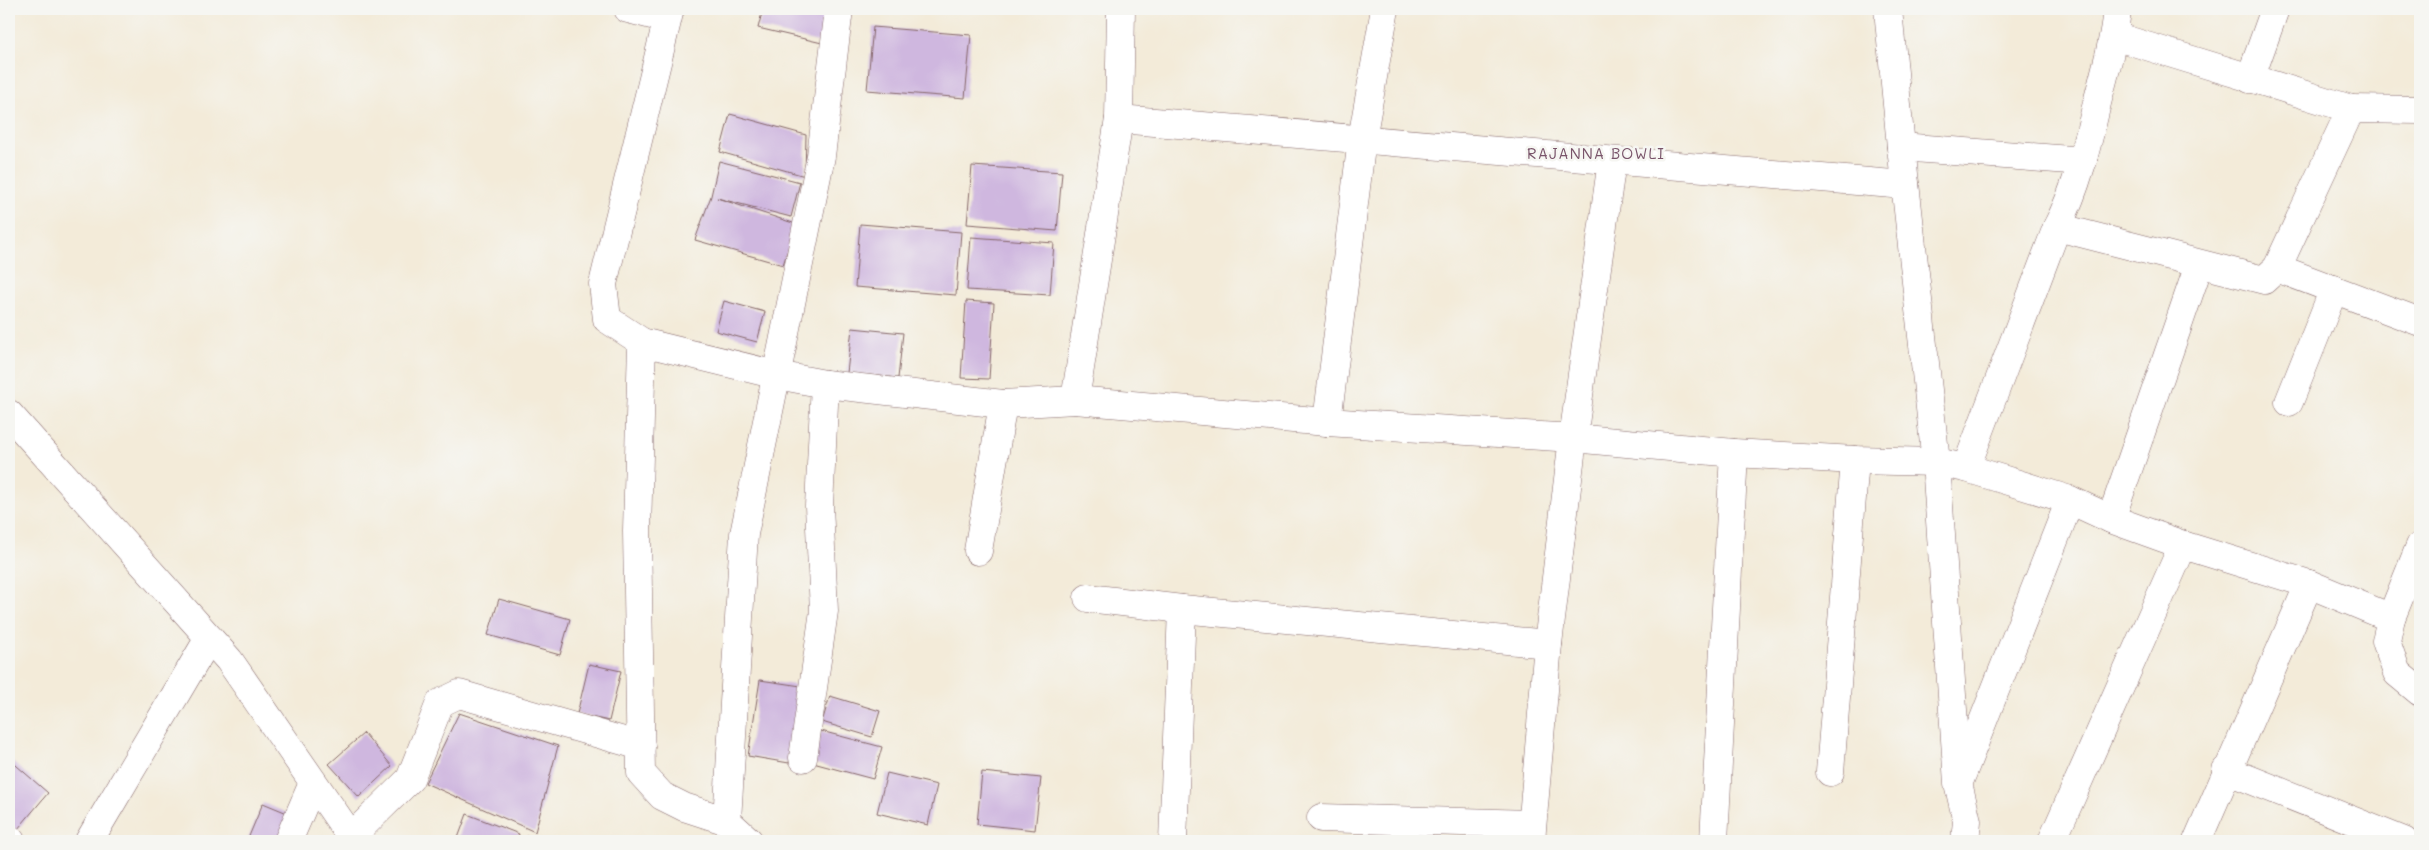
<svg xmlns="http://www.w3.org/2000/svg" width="2429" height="850" viewBox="0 0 2429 850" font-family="Mali,sans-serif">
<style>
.building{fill:#cfb7df}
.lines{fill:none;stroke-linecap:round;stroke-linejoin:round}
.minor-casing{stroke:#856668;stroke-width:29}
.minor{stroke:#fff;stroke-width:28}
.labels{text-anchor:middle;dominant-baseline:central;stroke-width:5;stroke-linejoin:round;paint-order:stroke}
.neighbourhood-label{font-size:15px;letter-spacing:1px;fill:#79546a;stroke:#f6f6f2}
</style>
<rect width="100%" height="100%" fill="#f6f6f2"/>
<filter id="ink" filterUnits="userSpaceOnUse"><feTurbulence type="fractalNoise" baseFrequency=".02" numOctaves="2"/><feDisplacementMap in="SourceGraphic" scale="10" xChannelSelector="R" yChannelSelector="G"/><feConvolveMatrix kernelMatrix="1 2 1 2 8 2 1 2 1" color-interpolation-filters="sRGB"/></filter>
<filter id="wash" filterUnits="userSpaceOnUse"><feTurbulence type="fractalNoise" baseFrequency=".0096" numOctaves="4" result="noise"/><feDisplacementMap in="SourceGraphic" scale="20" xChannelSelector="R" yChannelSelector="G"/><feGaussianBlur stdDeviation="1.12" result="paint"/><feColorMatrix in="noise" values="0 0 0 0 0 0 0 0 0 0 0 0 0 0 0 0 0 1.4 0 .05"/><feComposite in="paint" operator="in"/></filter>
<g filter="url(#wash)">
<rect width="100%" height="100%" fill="#f3ebd9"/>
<g id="blocks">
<g class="building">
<path d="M763,9H830L822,43L758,28Z"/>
<path d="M873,27L971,35L965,98L867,90Z"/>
<path d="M730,114L806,135L805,176L720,152Z"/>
<path d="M719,161L800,182L791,217L717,198L796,224L783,265L695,240L711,196Z"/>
<path d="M972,166L1062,172L1057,231L967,224Z"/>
<path d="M860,224L961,232L956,295L855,287Z"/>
<path d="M971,237L1054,243L1050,295L967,290Z"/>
<path d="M724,301L765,312L757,342L716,331Z"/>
<path d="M966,301L994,303L989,379L961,378Z"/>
<path d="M852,328L903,333L898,378L847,373Z"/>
<path d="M499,599L570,619L560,655L488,635Z"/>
<path d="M589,664L621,671L609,721L577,714Z"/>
<path d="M760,680L801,686L789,763L748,756Z"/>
<path d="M830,696L880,711L872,737L822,722Z"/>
<path d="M459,713L558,746L535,832L425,783Z"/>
<path d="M821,731L882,747L873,779L813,763Z"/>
<path d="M364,733L392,766L359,797L329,764Z"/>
<path d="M9,759L48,793L17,830L9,823Z"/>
<path d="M982,772L1041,778L1035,830L977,824Z"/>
<path d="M887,773L937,785L928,825L877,813Z"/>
<path d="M263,803L292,815L282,841H247Z"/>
<path d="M467,814L519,834L517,841H466L458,838Z"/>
<path d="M527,836L543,841H525Z"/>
</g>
</g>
</g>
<g filter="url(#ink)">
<use href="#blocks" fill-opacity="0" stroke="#856668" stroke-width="1"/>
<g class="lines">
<g class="minor-casing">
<g id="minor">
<path d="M628,9L667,19"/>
<path d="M670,9L603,284L607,319L642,342L777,375L825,384L1003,404L1075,400L1327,422L1573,438L1734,453L1855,460L1936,462L1966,468L2070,500L2111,519L2183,545L2309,584L2391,618"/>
<path d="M1888,9L1901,147L1936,462L1958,783L1967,821L1965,841"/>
<path d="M2114,36L2351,109"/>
<path d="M2250,79L2275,9"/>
<path d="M1119,119L1905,185"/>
<path d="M1901,147L2083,161"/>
<path d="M2057,227L2264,280L2277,268L2351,109L2420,110"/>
<path d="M2277,268L2420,322"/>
<path d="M642,342L637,531L641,773L662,796L684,807L727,821"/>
<path d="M1075,400L1119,119L1121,9"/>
<path d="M2289,402L2334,289"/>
<path d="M9,414L229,660L354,841"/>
<path d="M1327,422L1362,139L1385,9"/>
<path d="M1966,468L2057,227C2077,188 2087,146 2097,103C2105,72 2114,41 2117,9"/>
<path d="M2111,519L2199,265"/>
<path d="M2420,546L2391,618L2386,641L2397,673L2420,692"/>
<path d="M978,551L1003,404"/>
<path d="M1088,598L1182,609L1548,644"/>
<path d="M803,758L824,611L819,506L825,384"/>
<path d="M2226,770L2404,841"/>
<path d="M1830,772L1855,460"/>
<path d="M1961,777L2070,500"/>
<path d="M1321,818L1532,824"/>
<path d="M351,837L410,779L440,703L459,694L641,746"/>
<path d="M9,840L11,841"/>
<path d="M89,841L209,638"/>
<path d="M288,841L313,783"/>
<path d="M749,841L727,821L744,534L821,156L839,9"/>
<path d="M1173,841L1182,609"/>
<path d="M1531,841L1548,644L1573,438L1612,161"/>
<path d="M1714,841L1734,453"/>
<path d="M2052,841L2183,545"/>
<path d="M2197,841L2309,584"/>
</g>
</g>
<use href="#minor" class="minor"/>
</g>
</g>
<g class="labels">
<g class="neighbourhood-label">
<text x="1596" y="153">RAJANNA BOWLI</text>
</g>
</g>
<rect width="2429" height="850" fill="none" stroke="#f6f6f2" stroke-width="30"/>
</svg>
